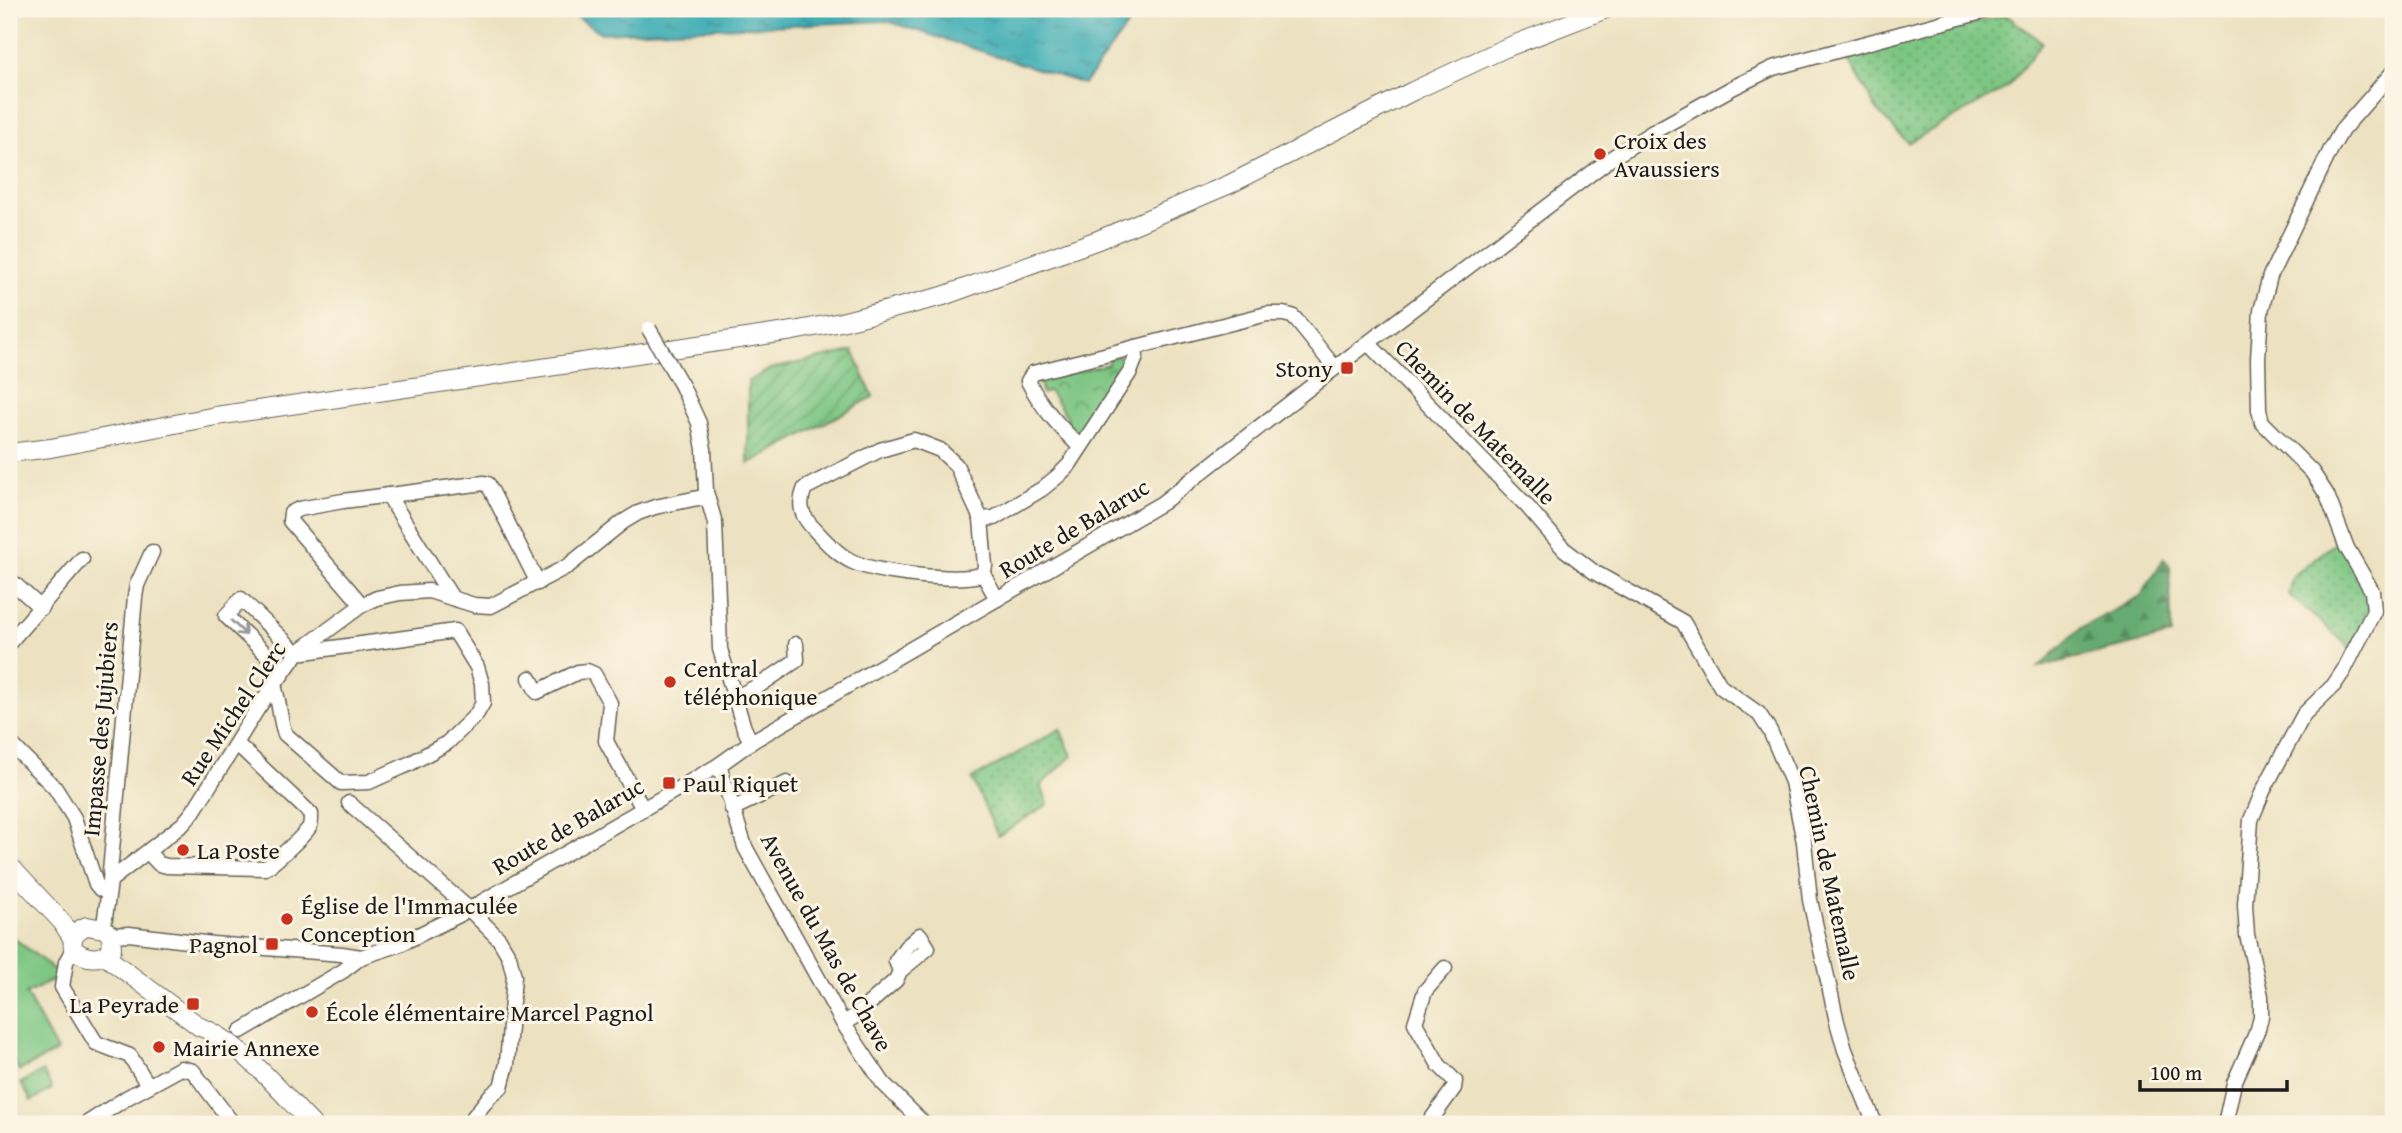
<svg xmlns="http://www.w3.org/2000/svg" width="2402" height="1133" viewBox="0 0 2402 1133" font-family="'Gentium Book Plus',serif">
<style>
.grass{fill:url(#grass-dots);stroke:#4c7150;stroke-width:2}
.forest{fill:url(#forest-firs);stroke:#416446;stroke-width:2}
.park{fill:url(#park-crowns);stroke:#4c7150;stroke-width:2}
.garden{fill:url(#garden-furrows);stroke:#4c7150;stroke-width:2}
.pitch{fill:#7dc683;stroke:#4c7150;stroke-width:2}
.water{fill:url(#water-ripples);stroke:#2a6468;stroke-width:2}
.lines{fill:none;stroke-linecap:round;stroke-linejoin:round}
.minor-casing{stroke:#656155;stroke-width:17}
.major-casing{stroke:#656155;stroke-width:20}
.minor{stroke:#fff;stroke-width:14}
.major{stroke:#fff;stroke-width:18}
.minor-bridge-casing{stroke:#656155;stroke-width:17;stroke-linecap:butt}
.minor-bridge{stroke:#fff;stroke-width:14}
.oneway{stroke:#999}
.poi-dot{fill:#c8321e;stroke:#fcf5e5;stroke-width:2.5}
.labels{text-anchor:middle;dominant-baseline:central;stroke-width:6;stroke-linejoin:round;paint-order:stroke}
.poi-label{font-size:24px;fill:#1c1c1c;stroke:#fcf5e5;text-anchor:start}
.street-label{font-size:24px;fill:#1c1c1c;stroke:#fcf5e5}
</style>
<defs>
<pattern id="grass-dots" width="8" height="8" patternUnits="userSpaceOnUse" patternTransform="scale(1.75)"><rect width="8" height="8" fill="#7dc683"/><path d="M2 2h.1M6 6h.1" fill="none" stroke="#66a06a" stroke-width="1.8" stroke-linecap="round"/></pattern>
<pattern id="forest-firs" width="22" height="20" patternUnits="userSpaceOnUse" patternTransform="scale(1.75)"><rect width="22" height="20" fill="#66ab71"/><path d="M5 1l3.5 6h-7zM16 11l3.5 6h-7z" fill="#538a5c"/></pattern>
<pattern id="park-crowns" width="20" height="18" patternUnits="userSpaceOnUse" patternTransform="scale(1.75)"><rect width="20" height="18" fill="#7dc683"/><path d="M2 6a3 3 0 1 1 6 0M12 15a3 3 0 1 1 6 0" fill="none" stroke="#66a06a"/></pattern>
<pattern id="garden-furrows" width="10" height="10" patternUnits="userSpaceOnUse" patternTransform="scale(1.75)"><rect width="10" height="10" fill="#7dc683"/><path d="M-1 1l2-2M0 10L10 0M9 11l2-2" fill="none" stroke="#66a06a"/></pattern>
<pattern id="water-ripples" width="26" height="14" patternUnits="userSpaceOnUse" patternTransform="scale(1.75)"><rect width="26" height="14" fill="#39abb3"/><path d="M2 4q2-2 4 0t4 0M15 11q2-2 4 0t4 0" fill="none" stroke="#2f8a91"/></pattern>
</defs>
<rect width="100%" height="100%" fill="#fcf5e5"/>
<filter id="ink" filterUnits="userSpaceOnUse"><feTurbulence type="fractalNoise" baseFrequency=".0143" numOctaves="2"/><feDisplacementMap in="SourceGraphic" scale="14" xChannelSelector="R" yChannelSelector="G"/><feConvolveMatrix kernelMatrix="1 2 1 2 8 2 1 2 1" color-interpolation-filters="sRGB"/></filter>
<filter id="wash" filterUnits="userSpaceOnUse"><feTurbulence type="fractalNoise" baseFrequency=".00686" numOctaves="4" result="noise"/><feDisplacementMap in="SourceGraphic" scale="28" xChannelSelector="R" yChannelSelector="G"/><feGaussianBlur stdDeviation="1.57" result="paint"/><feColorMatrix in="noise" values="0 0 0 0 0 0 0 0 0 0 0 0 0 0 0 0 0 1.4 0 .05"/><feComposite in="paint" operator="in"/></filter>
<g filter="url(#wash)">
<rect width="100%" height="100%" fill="#ece1c0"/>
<g class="grass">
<path d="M2006,15L2042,42L2008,87L1908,143L1878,112L1846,55Z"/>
<path d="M2340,539L2372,601L2352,649L2288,594L2292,577Z"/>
<path d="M1060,729L1072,756L1041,785L1048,804L998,836L972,779Z"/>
</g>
<path class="forest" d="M2164,558L2170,566L2171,635L2039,667L2081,628L2141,596Z"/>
<g class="park">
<path d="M1120,356L1125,364L1120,376L1114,373L1084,425L1088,431L1082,434H1076L1065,422L1068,418L1049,391L1042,394L1040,380L1046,373L1052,370L1054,377L1108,364V358Z"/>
<path d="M43,1071L52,1089L31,1101L21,1083Z"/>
</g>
<path class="garden" d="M853,351L873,397L748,464V381L770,369Z"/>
<path class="pitch" d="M9,934L57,972L53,980L26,994L57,1051L19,1071L9,1051Z"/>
<path class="water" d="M565,9H1140L1084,84L887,21L601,33Z"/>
</g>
<g filter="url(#ink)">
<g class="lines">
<g class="minor-casing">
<g id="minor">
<path d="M1369,344L1526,505L1564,549L1594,572L1683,622L1721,687L1759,714L1770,731L1792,782L1804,842L1810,900L1837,1022L1845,1050L1875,1124"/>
<path d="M682,386L699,423L704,449L706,492L715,523L720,649L744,728L751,742"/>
<path d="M1080,447C1060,427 1041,407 1028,381L1033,373L1267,314H1283L1292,316L1298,322L1335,368"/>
<path d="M388,495L452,598"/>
<path d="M981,519L994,518L1042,489L1058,476L1069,465L1130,372L1136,357L1135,347"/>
<path d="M983,574C958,583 878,573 853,562C839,556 826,542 816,531C802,517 797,507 805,488L880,450L914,440L940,450L956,465L981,519L985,566L983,574L997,599"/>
<path d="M9,579L41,608"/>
<path d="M362,605L290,521L291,513L299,509L343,501L484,483L488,484L538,583"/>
<path d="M9,643L82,559"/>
<path d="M530,678L537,692L578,672L587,671L594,674L610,703L606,741L643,809"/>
<path d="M274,686C280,702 279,718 285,734L341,783L369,782L411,763L447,743L476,715L483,703L482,684L477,667L455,631L297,653L241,599L226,616L284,671"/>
<path d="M734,698L760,685L797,660L796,644"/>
<path d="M9,742L55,788L74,818L96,884L100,889L107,892"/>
<path d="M719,765L745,847L843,1023L883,1083L924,1124"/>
<path d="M349,803L469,909L499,939L509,956L514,976L507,1064L501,1087L490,1096L472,1119L471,1124"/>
<path d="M732,809L787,783"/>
<path d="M148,852L159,864L167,866L265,868C272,865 307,833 310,826C311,823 311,818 311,814L237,744"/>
<path d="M112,879L183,824L193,812L258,708L297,653L362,605L377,598L400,593L429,591L474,605L491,606L568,566L623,522L638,513L655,507L698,498L707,499"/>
<path d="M104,929C104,916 112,880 110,872L135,597L137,585L152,552"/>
<path d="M111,935L129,934L213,944L342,954L361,957L398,945L459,915L719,765L751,742L1162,503L1331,371L1568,191L1610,159L1653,132L1732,88L1773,68L1993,9"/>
<path d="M73,949L66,962L62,987L96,1043L130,1056L148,1085"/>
<path d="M843,1023L854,1017L896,980L900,971L928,948L920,935L906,947L896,961L900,971"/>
<path d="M241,1031L343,971L361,957"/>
<path d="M86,1124L128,1097L181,1068L193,1071L233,1124"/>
<path d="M1428,1124L1454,1088L1455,1081L1439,1065L1415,1023L1425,991L1445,968"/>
<path d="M2225,1124L2234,1083L2258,1029L2261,1017V996L2247,935L2245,905L2251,820L2263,791L2304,714L2334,685L2344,670L2374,611L2372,591L2347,548L2327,495L2312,472L2262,422L2259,410L2258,359L2261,311L2270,276L2331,149L2342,130L2393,72"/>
</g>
</g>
<g class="major-casing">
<g id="major">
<path d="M9,453L51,448L216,416L793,331L841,322L943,296L1098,240L1230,184L1413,91L1503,49L1606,9"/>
<path d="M9,865L62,922L72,938"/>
<path d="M87,926L104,929L111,935L112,948C102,962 85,959 73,949C71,936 76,930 87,926Z"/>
<path d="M105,956L200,1027C238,1039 283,1095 312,1124"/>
</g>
</g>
<use href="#minor" class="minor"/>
<use href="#major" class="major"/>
<g class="minor-bridge-casing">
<path id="minor-bridge" d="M649,329L682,386"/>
</g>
<use href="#minor-bridge" class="minor-bridge"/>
</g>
<defs><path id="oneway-shaft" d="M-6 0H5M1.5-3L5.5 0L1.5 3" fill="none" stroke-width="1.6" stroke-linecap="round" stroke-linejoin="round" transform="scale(1.75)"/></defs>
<use class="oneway" href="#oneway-shaft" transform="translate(239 628) rotate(44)"/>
</g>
<g class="poi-dot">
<circle cx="1600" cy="154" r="7"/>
<rect x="1340" y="361" width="14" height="14" rx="3.5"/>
<circle cx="670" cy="682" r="7"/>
<rect x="662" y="776" width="14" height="14" rx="3.5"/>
<circle cx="183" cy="850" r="7"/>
<circle cx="287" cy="919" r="7"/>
<rect x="265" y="937" width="14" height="14" rx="3.5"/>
<rect x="186" y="997" width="14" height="14" rx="3.5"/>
<circle cx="312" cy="1012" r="7"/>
<circle cx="159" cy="1047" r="7"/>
</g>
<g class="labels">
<g class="poi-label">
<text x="1614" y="140">Croix des<tspan x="1614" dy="28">Avaussiers</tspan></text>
<text x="1333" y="368" text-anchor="end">Stony</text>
<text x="684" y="668">Central<tspan x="684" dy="28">téléphonique</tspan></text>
<text x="683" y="783">Paul Riquet</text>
<text x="197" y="850">La Poste</text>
<text x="301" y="905">Église de l'Immaculée<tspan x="301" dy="28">Conception</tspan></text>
<text x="258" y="944" text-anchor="end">Pagnol</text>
<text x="179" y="1004" text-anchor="end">La Peyrade</text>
<text x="326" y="1012">École élémentaire Marcel Pagnol</text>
<text x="173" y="1047">Mairie Annexe</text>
</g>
<g class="street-label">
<text transform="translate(1476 422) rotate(46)">Chemin de Matemalle</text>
<text transform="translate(1074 528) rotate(-31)">Route de Balaruc</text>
<text transform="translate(233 713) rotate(-56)">Rue Michel Clerc</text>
<text transform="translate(100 729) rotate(-85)">Impasse des Jujubiers</text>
<text transform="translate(568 826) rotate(-30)">Route de Balaruc</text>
<text transform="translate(1830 873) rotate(78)">Chemin de Matemalle</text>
<text transform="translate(827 942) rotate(61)">Avenue du Mas de Chave</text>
</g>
</g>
<rect width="2402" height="1133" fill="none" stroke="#fcf5e5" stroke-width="35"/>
<path d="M2140 1080v10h147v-10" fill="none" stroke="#1c1c1c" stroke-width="3.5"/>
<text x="2150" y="1080" font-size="21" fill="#1c1c1c" stroke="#fcf5e5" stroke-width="5" paint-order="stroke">100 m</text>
</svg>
